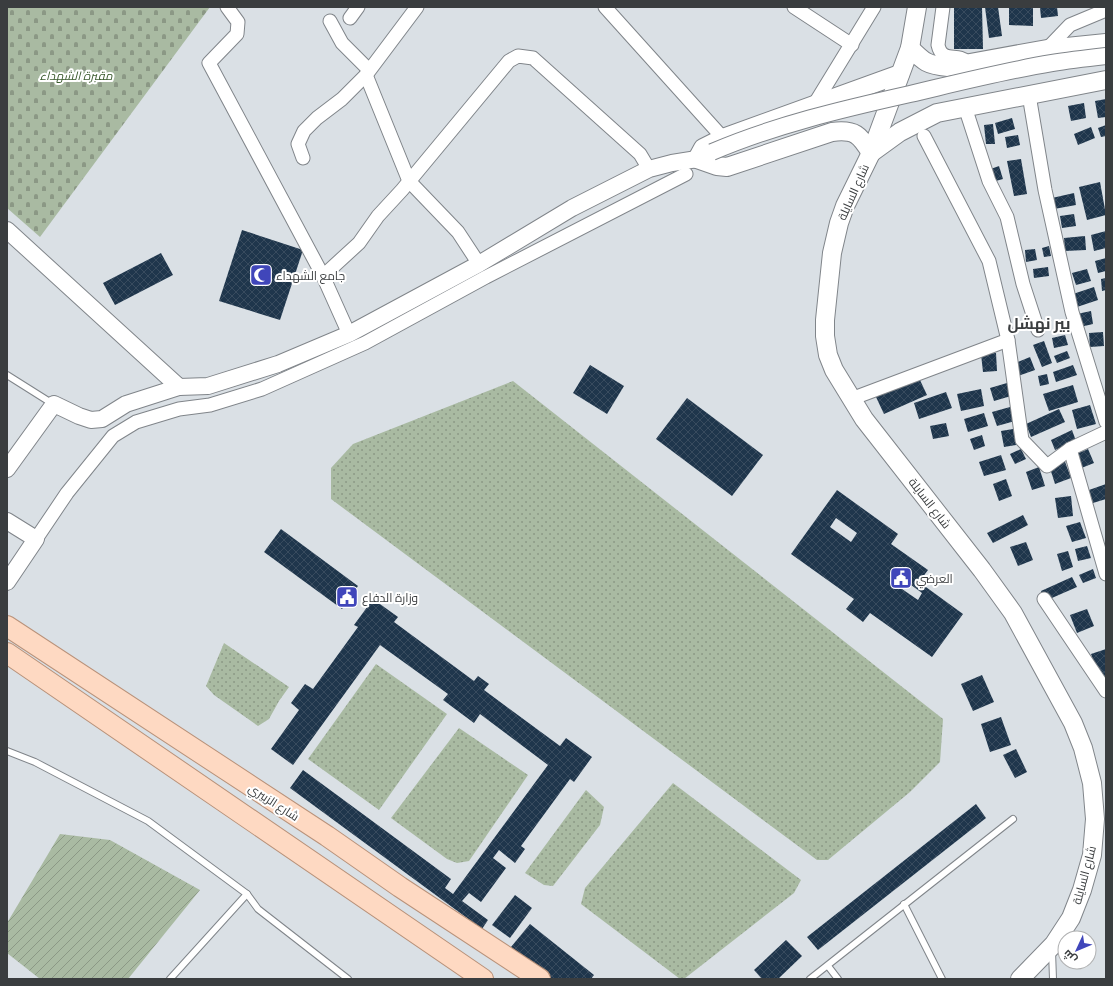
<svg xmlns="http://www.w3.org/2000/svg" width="1113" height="986" viewBox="0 0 1113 986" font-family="Georgia,Cairo,serif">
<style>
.grass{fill:url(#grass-dots)}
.cemetery{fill:url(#cemetery-stones)}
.garden{fill:url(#garden-furrows)}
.building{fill:url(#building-cross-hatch);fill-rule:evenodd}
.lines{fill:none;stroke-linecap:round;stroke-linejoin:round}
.service-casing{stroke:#80858a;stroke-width:8}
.minor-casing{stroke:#80858a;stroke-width:15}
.tertiary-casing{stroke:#80858a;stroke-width:18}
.secondary-casing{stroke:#80858a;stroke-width:20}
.primary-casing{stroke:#b9927a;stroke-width:22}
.service{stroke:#fff;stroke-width:6}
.minor{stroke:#fff;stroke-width:13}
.tertiary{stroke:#fff;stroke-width:16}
.secondary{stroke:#fff;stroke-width:18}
.primary{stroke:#fed9c2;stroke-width:20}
.tertiary-bridge-casing{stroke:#80858a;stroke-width:18;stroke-linecap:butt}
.tertiary-bridge{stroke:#fff;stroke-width:16}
.labels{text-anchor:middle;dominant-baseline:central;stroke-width:4;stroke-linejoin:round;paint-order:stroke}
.park-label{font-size:12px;font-style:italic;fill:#3a5a2d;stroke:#fff}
.street-label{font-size:12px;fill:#3a3d3f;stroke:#fff}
.poi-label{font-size:12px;fill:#3a3d3f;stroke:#fff;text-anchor:start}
.district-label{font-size:16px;font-weight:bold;fill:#3a3d3f;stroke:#fff}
</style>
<defs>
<pattern id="grass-dots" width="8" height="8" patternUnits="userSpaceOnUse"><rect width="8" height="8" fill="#a9baa2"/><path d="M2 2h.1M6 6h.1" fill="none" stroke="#8b9885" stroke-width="1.8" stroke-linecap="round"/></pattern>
<pattern id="cemetery-stones" width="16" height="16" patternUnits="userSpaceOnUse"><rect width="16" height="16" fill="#a9baa2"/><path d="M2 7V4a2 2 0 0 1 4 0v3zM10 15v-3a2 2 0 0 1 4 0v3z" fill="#8b9885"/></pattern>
<pattern id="garden-furrows" width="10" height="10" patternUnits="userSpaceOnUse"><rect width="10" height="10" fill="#a9baa2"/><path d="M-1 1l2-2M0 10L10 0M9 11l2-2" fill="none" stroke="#8b9885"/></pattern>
<pattern id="building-cross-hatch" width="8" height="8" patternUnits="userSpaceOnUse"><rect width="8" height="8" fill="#1f364c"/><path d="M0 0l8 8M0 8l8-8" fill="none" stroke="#384b5e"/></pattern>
</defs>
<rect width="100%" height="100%" fill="#dae0e5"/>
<g class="grass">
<path d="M513,381L943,719L940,762L910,792L828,860H817L331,499V468L353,444Z"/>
<path d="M224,643L289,687L279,701L269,719L258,726L214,695L206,686Z"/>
<path d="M376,664L447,714L379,810L308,759Z"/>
<path d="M459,728L528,775L469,861L457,863L447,859L391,818Z"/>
<path d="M673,783L801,880L794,893L684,979H680L581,904L585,888Z"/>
<path d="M586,790L604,807L600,825L553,886L544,885L525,873Z"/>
</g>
<path class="cemetery" d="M7,7H210L40,237L7,208Z"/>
<path class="garden" d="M60,834L110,840L200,890L128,979H40L7,953V923Z"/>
<g class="building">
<path d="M954,7H982L983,49H954Z"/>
<path d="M985,7H998L1002,36L989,38Z"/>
<path d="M1009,7H1033V26L1009,25Z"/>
<path d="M1040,7H1057L1058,16L1041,18Z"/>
<path d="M1106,99V117L1098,118L1095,101Z"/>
<path d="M1084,103L1086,118L1071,121L1068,106Z"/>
<path d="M1012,118L1015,129L998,134L995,123Z"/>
<path d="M993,124L995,144H986L984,125Z"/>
<path d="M1106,125V136L1101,137L1098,128Z"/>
<path d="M1091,127L1095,138L1078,145L1074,134Z"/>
<path d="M1018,135L1020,145L1007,148L1005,137Z"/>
<path d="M1021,159L1027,194L1014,196L1007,161Z"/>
<path d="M999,166L1003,179L992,182L988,170Z"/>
<path d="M1100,182L1106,215L1087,220L1079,187Z"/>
<path d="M1074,193L1076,205L1054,209L1052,198Z"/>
<path d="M1074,214L1076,226L1062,228L1060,216Z"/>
<path d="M242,230L303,250L280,320L219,301Z"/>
<path d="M1106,231V248L1094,251L1091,235Z"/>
<path d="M1085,236L1086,250L1065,251L1064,238Z"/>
<path d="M1049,246L1051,256L1044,257L1042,248Z"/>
<path d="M1035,249L1037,260L1026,262L1025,250Z"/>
<path d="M161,253L173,275L115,305L103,283Z"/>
<path d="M1106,258V271L1098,273L1095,261Z"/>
<path d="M1048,267L1049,276L1034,278L1033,269Z"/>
<path d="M1087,269L1091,281L1076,285L1072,273Z"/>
<path d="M1106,278V290L1102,291L1101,279Z"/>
<path d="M1094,287L1098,300L1077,307L1073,294Z"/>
<path d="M1091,311L1093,324L1080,327L1077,314Z"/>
<path d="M1103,332L1104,346L1090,347L1089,333Z"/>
<path d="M1065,335L1068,345L1054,348L1052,338Z"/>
<path d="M1044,341L1052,363L1042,367L1033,345Z"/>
<path d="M1067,351L1070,358L1057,363L1054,356Z"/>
<path d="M996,353L997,371L983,372L981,354Z"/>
<path d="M1030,357L1035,370L1018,376L1013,364Z"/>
<path d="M590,365L624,386L607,414L573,393Z"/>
<path d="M1073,365L1077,375L1056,382L1053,372Z"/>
<path d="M1047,374L1049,384L1040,386L1038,376Z"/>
<path d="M919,378L927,395L884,414L876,397Z"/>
<path d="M1007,383L1011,396L994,401L990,388Z"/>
<path d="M1073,385L1078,402L1049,411L1043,394Z"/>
<path d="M981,389L984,406L961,411L957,394Z"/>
<path d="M946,392L952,408L919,419L914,403Z"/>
<path d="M687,398L763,455L732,496L656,439Z"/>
<path d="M1090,405L1096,424L1077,429L1072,410Z"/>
<path d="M1010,407L1015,421L997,426L992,412Z"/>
<path d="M1059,409L1065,422L1031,437L1026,424Z"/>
<path d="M984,413L988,426L968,432L964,419Z"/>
<path d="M946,423L949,436L933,439L930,426Z"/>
<path d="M1013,429L1016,445L1004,447L1001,431Z"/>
<path d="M1072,430L1076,441L1055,450L1051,440Z"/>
<path d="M982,435L985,446L974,450L970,439Z"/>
<path d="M1021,449L1026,459L1015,464L1010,454Z"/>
<path d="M1088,449L1094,463L1079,469L1074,455Z"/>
<path d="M1001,455L1006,470L984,476L979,462Z"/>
<path d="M1064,459L1071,478L1055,484L1049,465Z"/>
<path d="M1039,467L1045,486L1032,490L1026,472Z"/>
<path d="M1006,479L1012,496L999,501L993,484Z"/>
<path d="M1106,484V499L1093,503L1089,490Z"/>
<path d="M837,490L898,534L891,544L928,570L919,582L963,614L932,657L870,613L863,622L846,609L854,599L791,554ZM836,518L857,533L851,542L830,527ZM907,582L922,593L918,600L902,589Z"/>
<path d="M1071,496L1073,516L1058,518L1055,498Z"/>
<path d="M1023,515L1028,525L993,543L987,533Z"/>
<path d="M1080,522L1086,538L1072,542L1066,526Z"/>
<path d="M281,529L358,586L342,609L264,552Z"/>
<path d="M1026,542L1033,560L1018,566L1010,547Z"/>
<path d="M1087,546L1091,558L1078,561L1075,549Z"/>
<path d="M1068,551L1073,567L1062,571L1057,554Z"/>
<path d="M1093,569L1096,578L1083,583L1079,575Z"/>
<path d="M1072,577L1077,587L1045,601L1041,591Z"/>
<path d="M373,599L398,617L394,622L474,681L478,676L489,684L484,690L560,746L566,738L592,757L574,782L570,779L521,846L525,849L515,863L499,850L493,858L506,868L481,902L469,893L462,901L488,920L482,929L290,788L303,770L451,879L445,888L453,894L548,765L480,714L474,723L443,700L448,694L380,645L293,765L271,749L299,710L291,703L305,684L313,689L358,627L354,625Z"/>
<path d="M1087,609L1094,626L1077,633L1070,615Z"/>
<path d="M1106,649V677L1100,679L1091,654Z"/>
<path d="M982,675L994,702L973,711L961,684Z"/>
<path d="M1001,717L1011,745L990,752L981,724Z"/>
<path d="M1016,749L1027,772L1015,778L1003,755Z"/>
<path d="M976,804L986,818L818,950L807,937Z"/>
<path d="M515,895L532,908L510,938L492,925Z"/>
<path d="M530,924L594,975L591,979H552L511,947Z"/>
<path d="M786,940L802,956L778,979H762L754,970Z"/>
</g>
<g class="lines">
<g class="service-casing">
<g id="service">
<path d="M7,375L53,404"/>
<path d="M7,751L35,762L148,821L247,894L258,909L348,979"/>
<path d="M904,904L942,979"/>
<path d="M1052,951L1053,979"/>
<path d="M828,966L838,979"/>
<path d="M170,979L247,894"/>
<path d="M810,979L1013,819"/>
</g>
</g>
<g class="minor-casing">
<g id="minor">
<path d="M227,7L238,22L237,34L209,63L323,276L349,334"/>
<path d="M605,7L723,138"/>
<path d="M794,7L852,45"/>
<path d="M943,7L938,45C942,64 958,52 967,62"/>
<path d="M350,18L358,7"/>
<path d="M330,21L342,43L369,70"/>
<path d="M1047,49L1070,25L1106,10"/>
<path d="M366,75L409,181L458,232L479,264"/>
<path d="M1029,95L1045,190L1072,312L1106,422"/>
<path d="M814,105L874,7"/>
<path d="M965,107L989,181L1007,217L1023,284L1038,330"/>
<path d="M924,136L989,261L1008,340L1022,440L1047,466L1070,449L1106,432"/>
<path d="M303,158L298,144L304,131L317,118L342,99L366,75L417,7"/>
<path d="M323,276L359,243L378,216L402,190L509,61L518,56L533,58L640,154L649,169"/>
<path d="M851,399L1008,340"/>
<path d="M1070,449L1106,574"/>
<path d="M36,539L67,493L113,436L136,422L179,409L210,405L262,389L365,343L486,277L686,174"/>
<path d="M1044,599L1106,691"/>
</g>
</g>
<g class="tertiary-casing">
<g id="tertiary">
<path d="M7,230L179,387L208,386L278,364L349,334L479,264L572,208L649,169L672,163L697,159H709"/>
<path d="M7,469L54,404L79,416L91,420L102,419L126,404L179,387"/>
<path d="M7,521L36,539L7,582"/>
</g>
</g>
<g class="secondary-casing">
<g id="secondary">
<path d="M917,7L910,48L871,153L845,206L839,223L832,253L825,320V336L828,355L834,370L864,419L982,570L1013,613L1073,723L1083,748L1092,783L1095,819L1092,855L1082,890L1071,918L1054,944L1020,979"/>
<path d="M910,48C924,62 927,65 948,67L1047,49L1106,43"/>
<path d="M871,153C860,135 855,129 832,132L727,167L717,166L697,159L703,148L723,138L900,74"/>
<path d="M871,153L900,132L937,113L1106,80"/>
</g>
</g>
<g class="primary-casing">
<g id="primary">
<path d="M7,626L327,836L400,887L540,979"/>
<path d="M7,653L483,979"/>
</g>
</g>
<use href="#service" class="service"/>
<use href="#minor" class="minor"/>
<use href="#tertiary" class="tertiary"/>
<use href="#secondary" class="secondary"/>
<use href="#primary" class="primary"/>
<g class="tertiary-bridge-casing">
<path id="tertiary-bridge" d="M712,152C775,125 843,109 910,94C957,83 1004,71 1052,63C1070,60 1088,58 1106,56"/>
</g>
<use href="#tertiary-bridge" class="tertiary-bridge"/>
</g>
<defs>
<g id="mosque-square" transform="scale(1.15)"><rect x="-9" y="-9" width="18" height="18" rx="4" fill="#4046ba" stroke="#fff"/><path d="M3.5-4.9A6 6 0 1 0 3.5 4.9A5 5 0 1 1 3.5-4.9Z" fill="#fff"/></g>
<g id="civic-square" transform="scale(1.15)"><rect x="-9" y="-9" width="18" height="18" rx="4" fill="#4046ba" stroke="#fff"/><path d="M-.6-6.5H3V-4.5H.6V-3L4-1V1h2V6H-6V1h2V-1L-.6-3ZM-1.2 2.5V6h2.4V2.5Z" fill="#fff"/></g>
</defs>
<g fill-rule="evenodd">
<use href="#mosque-square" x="261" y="275"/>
<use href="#civic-square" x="901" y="578"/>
<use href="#civic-square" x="347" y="597"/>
</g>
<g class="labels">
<g class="park-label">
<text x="76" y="75">مقبرة الشهداء</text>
</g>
<g class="street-label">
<text transform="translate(853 192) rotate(-66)">شارع السايلة</text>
<text transform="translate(930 503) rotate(52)">شارع السايلة</text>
<text transform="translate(274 802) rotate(33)">شارع الزبيري</text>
<text transform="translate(1084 875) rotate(-75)">شارع السايلة</text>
</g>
<g class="poi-label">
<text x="276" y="275">جامع الشهداء</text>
<text x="916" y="578">العرضي</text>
<text x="362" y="597">وزارة الدفاع</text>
</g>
<g class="district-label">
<text x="1039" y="323">بير نهشل</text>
</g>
</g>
<rect width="1113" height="986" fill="none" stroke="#3a3d3f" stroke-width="16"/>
<g transform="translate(1077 950) rotate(226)"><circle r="19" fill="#ffffff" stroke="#b0b1b2"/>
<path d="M0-3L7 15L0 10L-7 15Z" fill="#4046ba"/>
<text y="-6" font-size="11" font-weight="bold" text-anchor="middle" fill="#3a3d3f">ش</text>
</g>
</svg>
